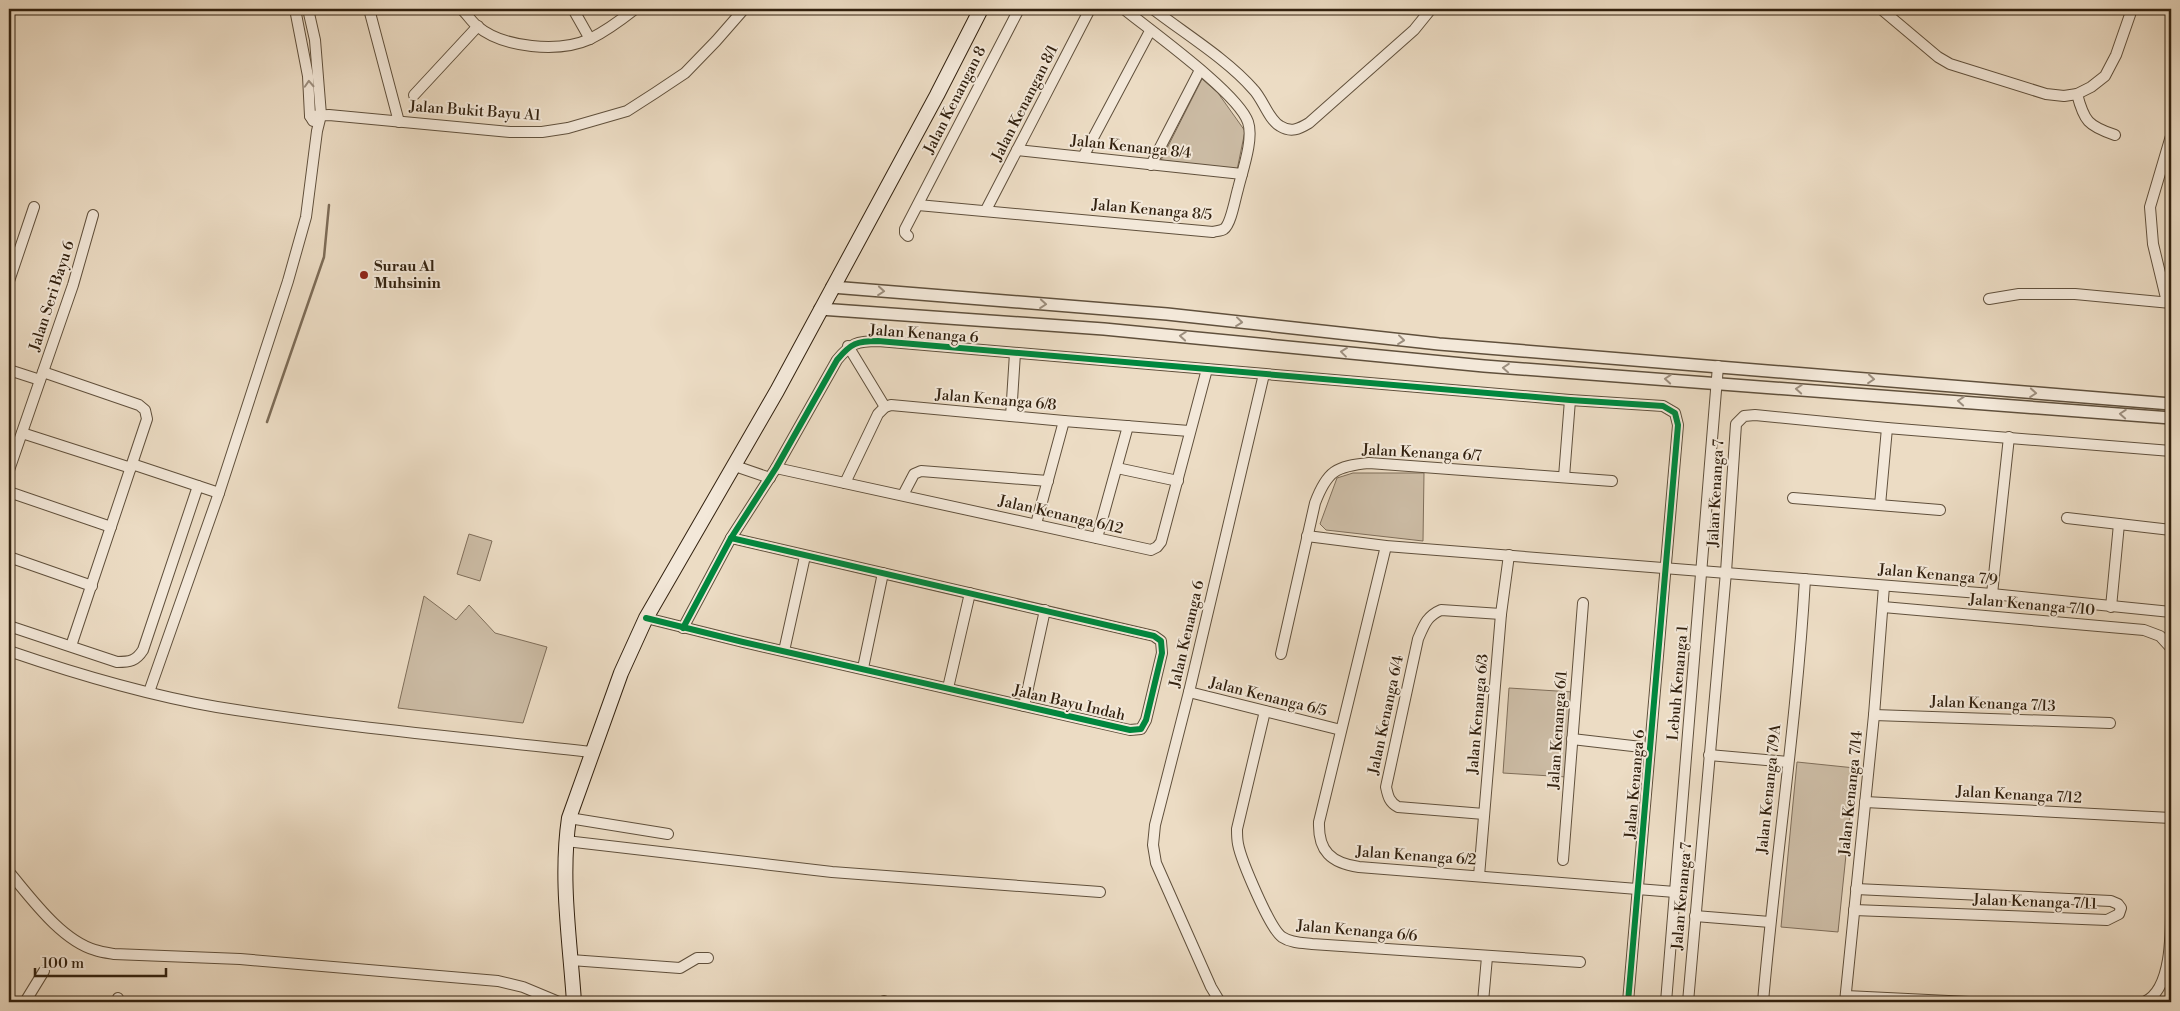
<svg xmlns="http://www.w3.org/2000/svg" width="2180" height="1011" viewBox="0 0 2180 1011" font-family="'Libre Bodoni',serif">
<style>
.green{fill:#ccbca5;stroke:#7f6e5a}
.lines{fill:none;stroke-linecap:round;stroke-linejoin:round}
.stream{stroke:#7c6b56;stroke-width:2.5}
.minor-casing{stroke:#60503c;stroke-width:12}
.tertiary-casing{stroke:#60503c;stroke-width:14}
.secondary-casing{stroke:#32210f;stroke-width:16}
.minor{stroke:#f3e8d9;stroke-width:10}
.tertiary{stroke:#f3e8d9;stroke-width:11}
.secondary{stroke:#f3e8d9;stroke-width:14}
.cycleway-casing{stroke:#f3e8d9;stroke-width:9}
.cycleway{stroke:#00873e;stroke-width:6}
.oneway{stroke:#9c8e7e}
.poi-dot{fill:#8f2418;stroke:#f3e8d9;stroke-width:2}
.labels{text-anchor:middle;dominant-baseline:central;stroke-width:4;stroke-linejoin:round;paint-order:stroke}
.street-label{font-size:15px;fill:#32210f;stroke:#f3e8d9}
.poi-label{font-size:15px;font-weight:bold;fill:#32210f;stroke:#f3e8d9;text-anchor:start}
</style>
<rect width="100%" height="100%" fill="#ecdcc4"/>
<filter id="stains"><feTurbulence type="fractalNoise" baseFrequency=".004" numOctaves="4"/><feColorMatrix values="0 0 0 0 .2 0 0 0 0 .09 0 0 0 0 .02 0 0 0 .5 -.17"/></filter>
<radialGradient id="worn" r=".72"><stop offset=".6" stop-color="#630" stop-opacity="0"/><stop offset="1" stop-color="#630" stop-opacity=".3"/></radialGradient>
<g class="green">
<path d="M1202,79L1218,93L1245,131L1237,170L1161,160Z"/>
<path d="M1353,473H1424L1423,541L1326,530L1320,524L1337,478Z"/>
<path d="M469,534L492,541L480,581L457,574Z"/>
<path d="M424,596L456,620L469,605L495,633L547,647L523,723L398,708Z"/>
<path d="M1509,688L1573,692L1567,777L1503,773Z"/>
<path d="M1797,762L1855,768L1838,932L1781,927Z"/>
</g>
<g class="lines">
<path class="stream" d="M267,422L324,257L329,205"/>
<g class="minor-casing">
<g id="minor">
<path d="M295,9L308,76L310,116L313,121"/>
<path d="M369,9L399,122"/>
<path d="M461,9C467,14 471,21 477,26C503,48 559,53 590,39C606,31 621,20 635,9"/>
<path d="M573,9L590,39"/>
<path d="M1153,9C1184,33 1228,60 1253,89C1263,99 1268,119 1280,126C1291,133 1299,129 1309,123L1414,30L1431,9"/>
<path d="M1881,9L1938,57L1950,64L2046,94L2064,96L2077,94L2091,87L2105,76L2116,55L2132,9"/>
<path d="M2077,94C2084,121 2088,126 2115,135"/>
<path d="M414,95L478,26"/>
<path d="M310,116L329,115L510,132H542L568,128L627,111L655,93L685,73L716,41L744,9"/>
<path d="M1017,150L1242,174"/>
<path d="M1083,157L1150,31"/>
<path d="M1151,165L1200,70"/>
<path d="M918,205L1213,232C1216,231 1221,231 1224,229C1231,224 1235,199 1238,189C1242,172 1254,139 1248,122C1238,93 1151,31 1124,9"/>
<path d="M986,210L1090,9"/>
<path d="M908,236L905,233V229L1019,9"/>
<path d="M9,281L34,207"/>
<path d="M1989,299L2019,294H2075L2171,303"/>
<path d="M2167,302L2153,244L2150,207L2171,136"/>
<path d="M848,346L885,407"/>
<path d="M9,370L40,380"/>
<path d="M43,372L139,405L145,410L147,419L71,646"/>
<path d="M1011,416L1015,353"/>
<path d="M22,433L131,468"/>
<path d="M132,464L219,493"/>
<path d="M735,466L770,478"/>
<path d="M776,468L1151,550L1157,547L1161,542L1207,369"/>
<path d="M1117,468L1178,481"/>
<path d="M9,470L73,285L93,215"/>
<path d="M1564,477L1570,400"/>
<path d="M845,483L878,414L885,407L891,405L1064,421L1189,431"/>
<path d="M9,492L111,527"/>
<path d="M903,495L914,474L921,471L1048,481"/>
<path d="M1793,498L1940,510"/>
<path d="M1880,505L1887,428"/>
<path d="M2067,518L2171,530"/>
<path d="M1036,524L1064,421"/>
<path d="M1307,536L1386,546L1992,594L2171,612"/>
<path d="M1097,538L1128,426"/>
<path d="M1386,546L1319,822C1318,851 1331,863 1359,867L1675,892"/>
<path d="M9,557L92,586"/>
<path d="M1992,594L2009,437"/>
<path d="M1883,607L2144,630L2160,636L2171,648"/>
<path d="M2111,607L2119,524"/>
<path d="M646,618L743,642L1130,730L1141,729L1146,720L1162,653L1161,641L1154,636L731,538"/>
<path d="M9,626L117,662C130,662 136,661 143,650L198,486"/>
<path d="M683,628L731,538L776,468L837,360C851,343 857,341 878,341L1570,400L1663,406L1675,413L1678,425L1628,1002"/>
<path d="M9,651C76,674 147,695 217,707C341,727 467,738 592,752"/>
<path d="M784,651L805,556"/>
<path d="M1281,654L1315,503C1327,471 1336,466 1369,463L1612,481"/>
<path d="M863,668L883,573"/>
<path d="M948,688L970,593"/>
<path d="M149,692L219,493L288,281L306,217L317,131L321,115L315,40L308,9"/>
<path d="M1189,692L1341,730"/>
<path d="M1024,706L1045,610"/>
<path d="M1265,711L1237,829C1237,834 1237,839 1238,844C1241,860 1270,929 1282,937C1291,943 1302,943 1312,944L1580,962"/>
<path d="M1874,715L2110,723"/>
<path d="M1572,739L1650,748"/>
<path d="M1709,755L1788,762"/>
<path d="M1865,802L2171,818"/>
<path d="M1484,814L1398,807C1389,802 1388,796 1386,787L1418,639C1424,625 1427,616 1441,610L1501,614"/>
<path d="M569,818L668,834"/>
<path d="M566,841L832,872L1100,892"/>
<path d="M1563,860L1583,603"/>
<path d="M9,872C31,898 61,940 95,950C101,952 108,953 114,954L240,959L498,981L523,987L559,1002"/>
<path d="M1479,876L1501,614L1509,555"/>
<path d="M1854,910L2107,920L2119,914L2121,908L2118,904L2111,901L1856,889"/>
<path d="M1695,916L1770,922"/>
<path d="M571,960L680,968L697,958H708"/>
<path d="M1846,996L1969,1002"/>
<path d="M25,1002L44,971"/>
<path d="M117,1002L118,998"/>
<path d="M884,1002V1001"/>
<path d="M1220,1002L1211,987L1156,863L1153,845L1155,825L1189,692L1264,374"/>
<path d="M1483,1002L1487,957"/>
<path d="M1666,1002L1718,366"/>
<path d="M1688,1002L1726,572L1736,424L1744,416L1755,415L1887,428L2171,451"/>
<path d="M1763,1002C1775,861 1797,721 1805,579"/>
<path d="M1845,1002L1874,715L1884,586"/>
<path d="M2144,1002C2177,988 2170,913 2171,882"/>
</g>
</g>
<g class="tertiary-casing">
<g id="tertiary">
<path d="M832,287L1167,314L1439,344L2171,404"/>
<path d="M820,309L1104,329L1484,366L2171,418"/>
</g>
</g>
<g class="secondary-casing">
<path id="secondary" d="M574,1002C570,941 560,879 569,818L621,673L646,618L777,391L937,95L981,9"/>
</g>
<use href="#minor" class="minor"/>
<use href="#tertiary" class="tertiary"/>
<use href="#secondary" class="secondary"/>
<g class="cycleway-casing">
<g id="cycleway">
<path d="M646,618L743,642L1130,730L1141,729L1146,720L1162,653L1161,641L1154,636L731,538"/>
<path d="M683,628L731,538L776,468L837,360C851,343 857,341 878,341L1570,400L1663,406L1675,413L1678,425L1628,1002"/>
</g>
</g>
<use href="#cycleway" class="cycleway"/>
</g>
<defs><path id="oneway-chevron" d="M-2-3.5L2.5 0L-2 3.5" fill="none" stroke-width="1.6" stroke-linecap="round" stroke-linejoin="round" transform="scale(1.25)"/></defs>
<g class="oneway">
<use href="#oneway-chevron" transform="translate(309 84) rotate(-93)"/>
<use href="#oneway-chevron" transform="translate(881 291) rotate(5)"/>
<use href="#oneway-chevron" transform="translate(1043 304) rotate(5)"/>
<use href="#oneway-chevron" transform="translate(1239 322) rotate(6)"/>
<use href="#oneway-chevron" transform="translate(1183 336) rotate(-175)"/>
<use href="#oneway-chevron" transform="translate(1401 340) rotate(6)"/>
<use href="#oneway-chevron" transform="translate(1344 352) rotate(-173)"/>
<use href="#oneway-chevron" transform="translate(1506 368) rotate(-176)"/>
<use href="#oneway-chevron" transform="translate(1668 379) rotate(-176)"/>
<use href="#oneway-chevron" transform="translate(1871 379) rotate(5)"/>
<use href="#oneway-chevron" transform="translate(1799 389) rotate(-176)"/>
<use href="#oneway-chevron" transform="translate(2033 393) rotate(5)"/>
<use href="#oneway-chevron" transform="translate(1961 401) rotate(-176)"/>
<use href="#oneway-chevron" transform="translate(2123 414) rotate(-176)"/>
</g>
<circle class="poi-dot" cx="364" cy="275" r="5"/>
<g class="labels">
<g class="street-label">
<text transform="translate(955 100) rotate(-63)">Jalan Kenangan 8</text>
<text transform="translate(1025 103) rotate(-63)">Jalan Kenangan 8/1</text>
<text transform="translate(475 111) rotate(4)">Jalan Bukit Bayu A1</text>
<text transform="translate(1131 147) rotate(6)">Jalan Kenanga 8/4</text>
<text transform="translate(1152 210) rotate(5)">Jalan Kenanga 8/5</text>
<text transform="translate(52 296) rotate(-72)">Jalan Seri Bayu 6</text>
<text transform="translate(924 334) rotate(4)">Jalan Kenanga 6</text>
<text transform="translate(996 400) rotate(5)">Jalan Kenanga 6/8</text>
<text transform="translate(1422 453) rotate(3)">Jalan Kenanga 6/7</text>
<text transform="translate(1716 493) rotate(-87)">Jalan Kenanga 7</text>
<text transform="translate(1061 515) rotate(13)">Jalan Kenanga 6/12</text>
<text transform="translate(1938 575) rotate(5)">Jalan Kenanga 7/9</text>
<text transform="translate(2032 605) rotate(5)">Jalan Kenanga 7/10</text>
<text transform="translate(1187 634) rotate(-77)">Jalan Kenanga 6</text>
<text transform="translate(1678 683) rotate(-85)">Lebuh Kenanga 1</text>
<text transform="translate(1268 697) rotate(14)">Jalan Kenanga 6/5</text>
<text transform="translate(1069 703) rotate(13)">Jalan Bayu Indah</text>
<text transform="translate(1993 704) rotate(2)">Jalan Kenanga 7/13</text>
<text transform="translate(1478 714) rotate(-85)">Jalan Kenanga 6/3</text>
<text transform="translate(1386 715) rotate(-78)">Jalan Kenanga 6/4</text>
<text transform="translate(1558 730) rotate(-86)">Jalan Kenanga 6/1</text>
<text transform="translate(1635 784) rotate(-85)">Jalan Kenanga 6</text>
<text transform="translate(1769 789) rotate(-84)">Jalan Kenanga 7/9A</text>
<text transform="translate(1851 793) rotate(-84)">Jalan Kenanga 7/14</text>
<text transform="translate(2019 795) rotate(3)">Jalan Kenanga 7/12</text>
<text transform="translate(1416 856) rotate(4)">Jalan Kenanga 6/2</text>
<text transform="translate(1682 896) rotate(-85)">Jalan Kenanga 7</text>
<text transform="translate(2035 902) rotate(2)">Jalan Kenanga 7/11</text>
<text transform="translate(1357 931) rotate(5)">Jalan Kenanga 6/6</text>
</g>
<g class="poi-label">
<text x="374" y="266">Surau Al<tspan x="374" dy="17">Muhsinin</tspan></text>
</g>
</g>
<rect width="2180" height="1011" fill="none" stroke="#ecdcc4" stroke-width="30"/>
<rect x="10" y="10" width="2160" height="991" fill="none" stroke="#32210f" stroke-width="2.5"/>
<rect x="15" y="15" width="2150" height="981" fill="none" stroke="#32210f"/>
<path d="M35 968v8h131v-8" fill="none" stroke="#32210f" stroke-width="2.5"/>
<text x="42" y="968" font-size="15" fill="#32210f" stroke="#f3e8d9" stroke-width="4" paint-order="stroke">100 m</text>
<rect width="100%" height="100%" filter="url(#stains)"/>
<rect width="100%" height="100%" fill="url(#worn)"/>
</svg>
